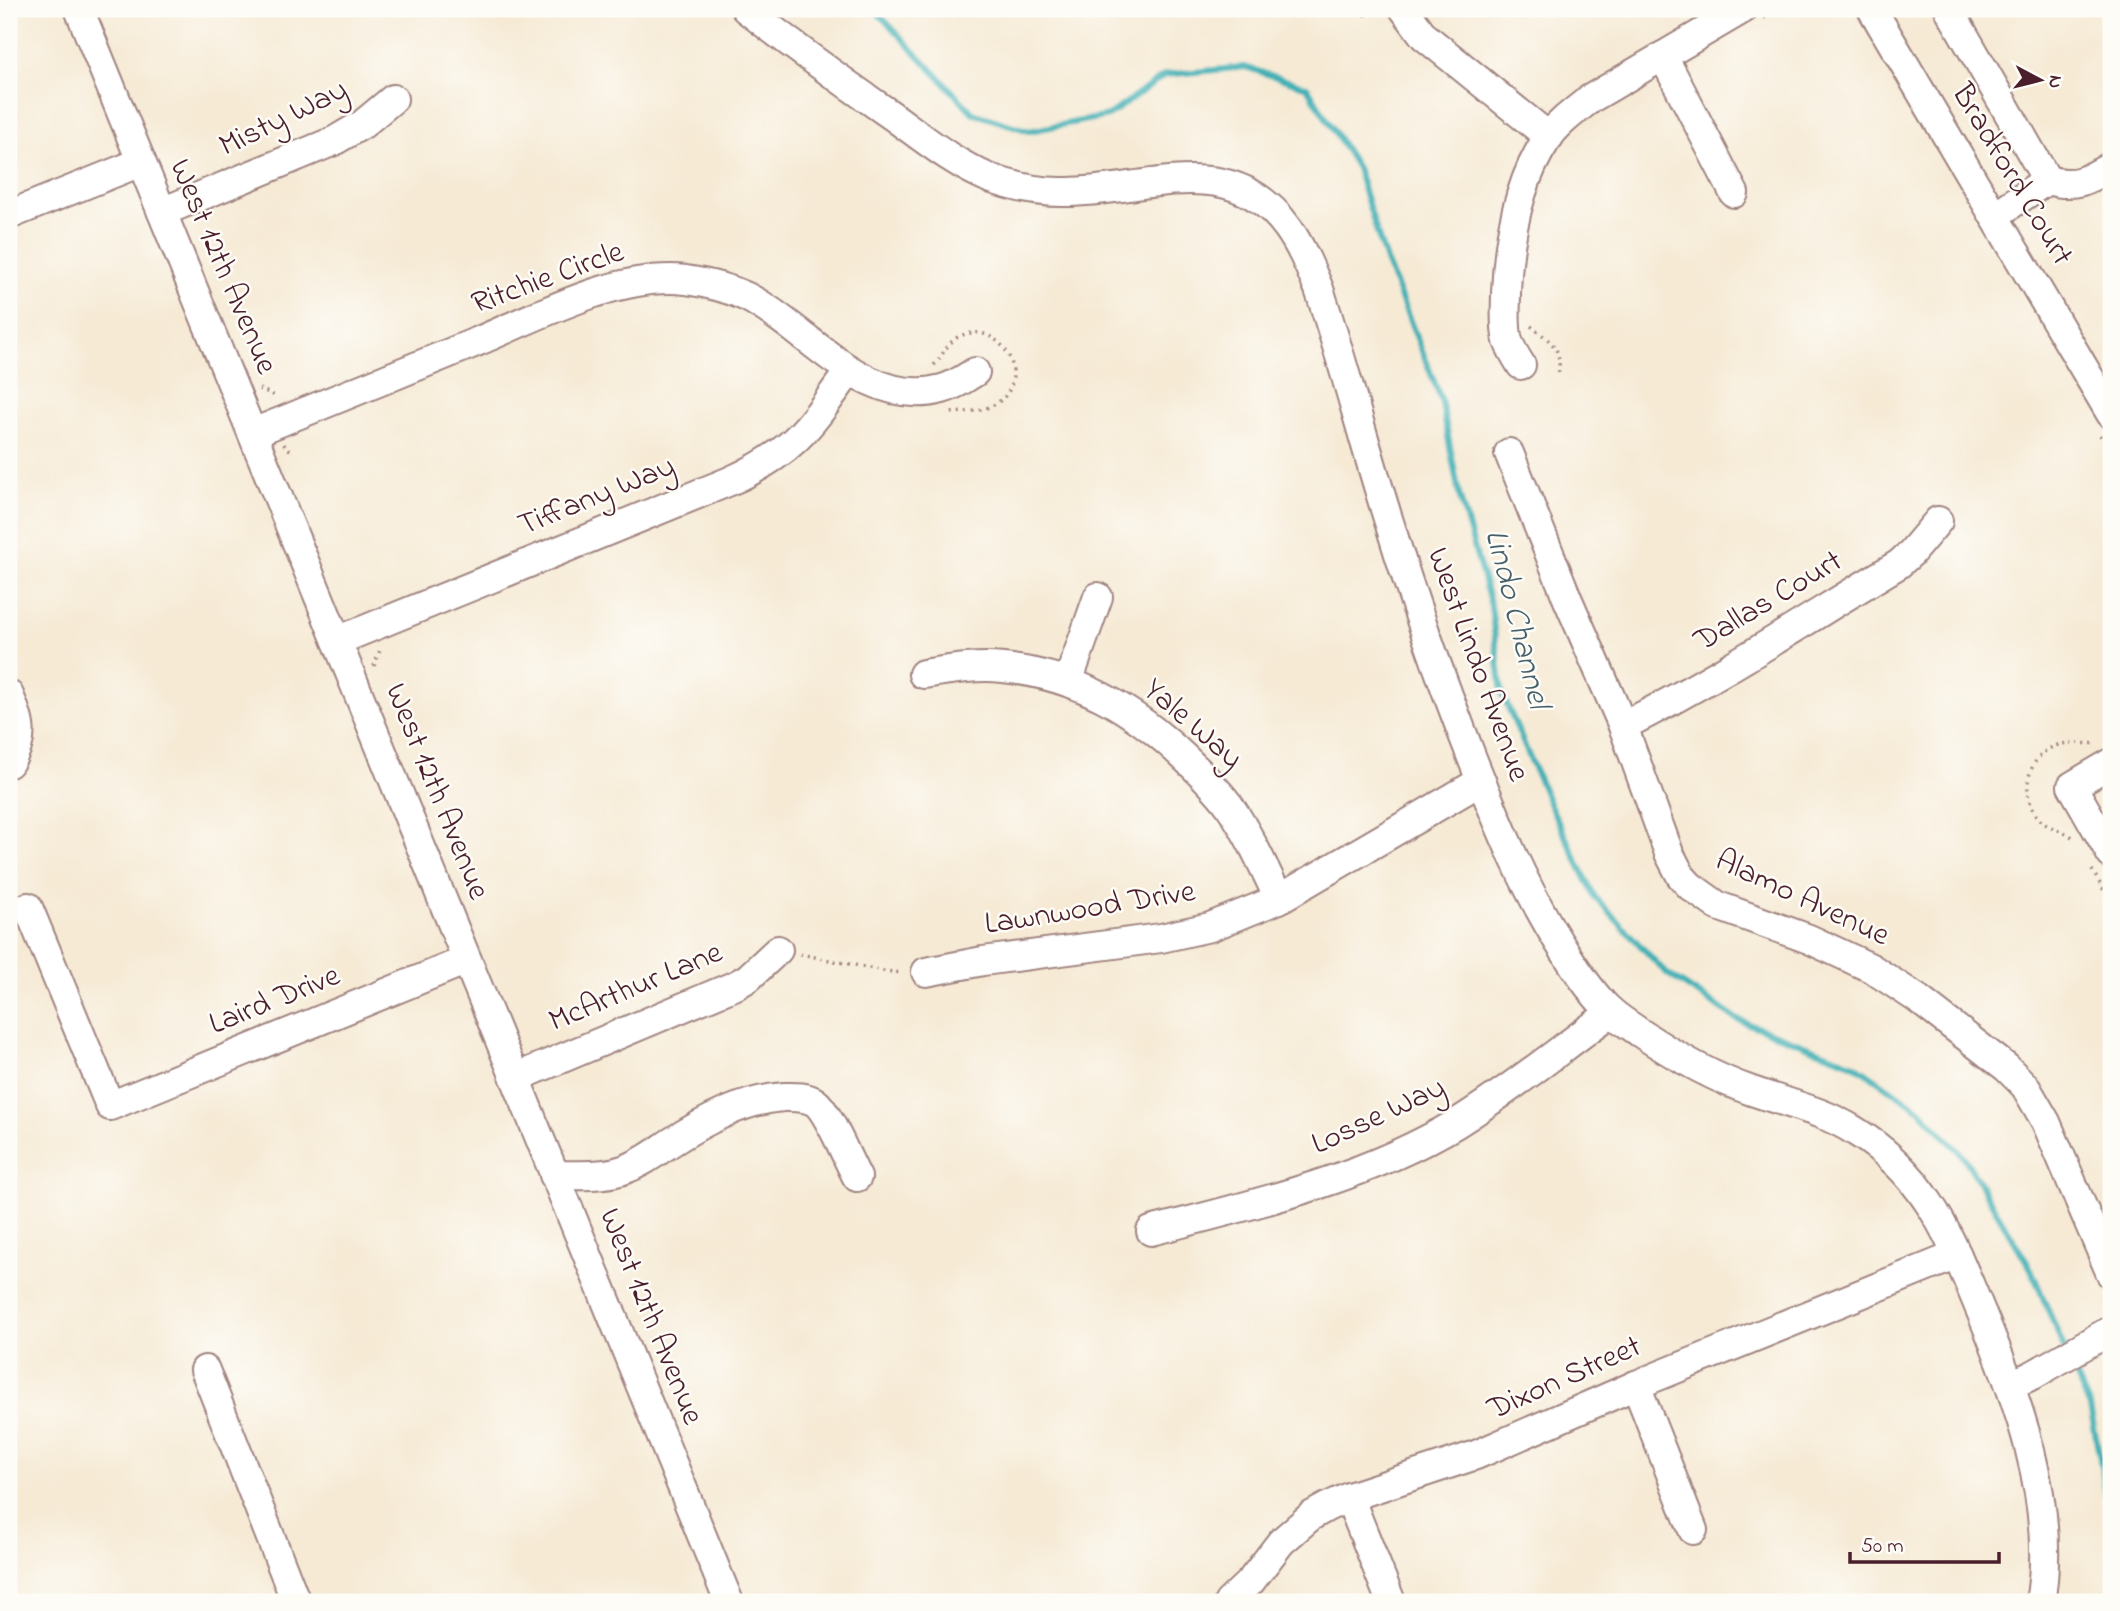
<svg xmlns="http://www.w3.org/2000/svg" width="2120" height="1611" viewBox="0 0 2120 1611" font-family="'Indie Flower',sans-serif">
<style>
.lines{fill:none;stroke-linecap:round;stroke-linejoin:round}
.stream{stroke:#3fb0b6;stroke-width:6}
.minor-casing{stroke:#a08480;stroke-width:32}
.path{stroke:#a08480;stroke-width:3.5;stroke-dasharray:2 5;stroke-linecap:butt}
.minor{stroke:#fff;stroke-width:28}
.labels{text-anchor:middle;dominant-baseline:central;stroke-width:5;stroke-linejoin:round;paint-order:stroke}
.street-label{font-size:32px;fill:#4a1f2b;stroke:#fdfcf7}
.water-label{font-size:33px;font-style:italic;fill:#45606a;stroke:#fdfcf7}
</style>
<rect width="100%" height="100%" fill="#fdfcf7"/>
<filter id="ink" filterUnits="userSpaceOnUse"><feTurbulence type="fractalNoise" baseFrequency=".0143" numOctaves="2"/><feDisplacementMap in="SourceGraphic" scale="14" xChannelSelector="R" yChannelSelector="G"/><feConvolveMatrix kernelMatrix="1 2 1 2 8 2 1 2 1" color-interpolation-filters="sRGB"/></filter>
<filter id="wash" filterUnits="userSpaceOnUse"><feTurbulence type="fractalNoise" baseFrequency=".00686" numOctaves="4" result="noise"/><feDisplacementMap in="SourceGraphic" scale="28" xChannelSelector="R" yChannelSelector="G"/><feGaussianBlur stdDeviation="1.57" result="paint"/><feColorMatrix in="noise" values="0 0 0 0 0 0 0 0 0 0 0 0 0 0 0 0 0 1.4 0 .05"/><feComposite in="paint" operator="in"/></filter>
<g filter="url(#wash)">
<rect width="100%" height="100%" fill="#f6ead5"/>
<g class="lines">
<g class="stream">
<path d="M874,9L973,113L1029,131L1108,116L1165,75L1245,67L1307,87L1357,168L1385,258L1441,399L1459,494L1491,606L1502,693L1549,803L1595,897L1666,973L1738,1020L1854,1064L1920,1110L1964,1157L2031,1269L2065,1350"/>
<path d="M2071,1363L2090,1407L2103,1474L2111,1530"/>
</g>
</g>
</g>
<g filter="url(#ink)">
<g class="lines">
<g class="minor-casing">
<g id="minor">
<path d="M79,9L729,1602"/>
<path d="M746,9C793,46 842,81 891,115C922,137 953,163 989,178C1014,187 1040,193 1067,192C1145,192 1231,148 1288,228C1301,246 1310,268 1319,289C1345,367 1365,447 1390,525C1414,604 1442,681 1472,758C1499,826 1528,897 1569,958C1580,975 1593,994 1607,1008C1617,1018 1628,1024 1639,1032C1675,1056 1711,1077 1752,1091C1786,1103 1824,1111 1855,1131C1884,1149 1910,1174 1929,1203C1949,1233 1963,1269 1977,1302C2015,1392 2058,1503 2040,1602"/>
<path d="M1404,9L1424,36L1549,137"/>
<path d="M1872,9L2111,414"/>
<path d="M1949,9L2047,180C2075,188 2088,180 2111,166"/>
<path d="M1663,56L1734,193"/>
<path d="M162,212L334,141L363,124L393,99"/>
<path d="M9,215L141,162"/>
<path d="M1994,216L2047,180"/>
<path d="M1521,365C1516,357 1511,349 1508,341C1504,326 1506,308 1506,293C1508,240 1517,184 1547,139C1558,123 1575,111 1590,99L1743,9"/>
<path d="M253,433C325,403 397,374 469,345C533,319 616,272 686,280C706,283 728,288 747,297C808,328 865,410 942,389C954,386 964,379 975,372"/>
<path d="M1509,453L1568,600L1623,726L1669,853L1681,876L1690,886L1718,906L1809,939L1871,968L1918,999L2007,1068L2025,1086L2046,1122L2111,1274"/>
<path d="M337,641L730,481C795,452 810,426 849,371"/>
<path d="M923,674C949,670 976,665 1003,668C1076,675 1133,708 1185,758C1201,773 1216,788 1229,805C1249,834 1264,867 1279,899"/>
<path d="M1068,682L1098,597"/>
<path d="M9,695C20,722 26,737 9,763"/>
<path d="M1623,726C1719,678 1807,619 1899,564L1911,553L1938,521"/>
<path d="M2111,763L2072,786L2111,854"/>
<path d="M28,907L110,1106L467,960"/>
<path d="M926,972L983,961L1161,938L1210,927L1279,899L1481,781"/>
<path d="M515,1078L736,985L748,978L778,950"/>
<path d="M554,1175C577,1175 602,1177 623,1170C641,1164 655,1153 670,1143C704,1121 743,1100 784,1097C794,1097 805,1096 815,1102C828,1111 848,1161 857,1177"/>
<path d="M1151,1231C1255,1204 1364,1179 1457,1123C1507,1092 1553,1055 1601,1020L1609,1010"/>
<path d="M205,1370L296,1602"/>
<path d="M1636,1385L1693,1530"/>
<path d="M2010,1385L2033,1375L2111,1330"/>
<path d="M1349,1497L1391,1602"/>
<path d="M1229,1602L1251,1581L1281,1542L1311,1516L1327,1507L1349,1497L1476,1455L1636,1385L1957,1255"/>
</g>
</g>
<g class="path">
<path d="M1360,9L1366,16"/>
<path d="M1764,18L1780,9"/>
<path d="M1531,326C1552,343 1563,347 1558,377"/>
<path d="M934,365C943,356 946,344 958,337C999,316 1035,378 997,403C983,412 965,412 949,413"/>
<path d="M259,389L278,397"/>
<path d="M2100,435L2111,453"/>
<path d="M284,444L286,448L293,451"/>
<path d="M374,666L380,650"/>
<path d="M2072,837C2063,830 2051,829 2042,822C2018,799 2025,755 2058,745C2071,741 2084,745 2097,743"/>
<path d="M2092,870L2111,902"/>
<path d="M800,954L884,971L903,973"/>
</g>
<use href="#minor" class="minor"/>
</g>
</g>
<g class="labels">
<g class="street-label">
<text transform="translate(284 119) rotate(-26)">Misty Way</text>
<text transform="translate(2011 175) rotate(59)">Bradford Court</text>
<text transform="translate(222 267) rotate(67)">West 12th Avenue</text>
<text transform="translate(548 279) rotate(-20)">Ritchie Circle</text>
<text transform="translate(597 497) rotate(-22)">Tiffany Way</text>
<text transform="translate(1769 602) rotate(-31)">Dallas Court</text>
<text transform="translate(1477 665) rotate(70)">West Lindo Avenue</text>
<text transform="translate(1192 725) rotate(41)">Yale Way</text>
<text transform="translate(436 792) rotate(68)">West 12th Avenue</text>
<text transform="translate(1802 899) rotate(25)">Alamo Avenue</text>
<text transform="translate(1090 909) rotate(-9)">Lawnwood Drive</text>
<text transform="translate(636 988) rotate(-23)">McArthur Lane</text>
<text transform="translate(275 1001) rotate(-22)">Laird Drive</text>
<text transform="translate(1379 1117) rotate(-25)">Losse Way</text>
<text transform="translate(650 1317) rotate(68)">West 12th Avenue</text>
<text transform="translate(1565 1379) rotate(-24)">Dixon Street</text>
</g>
<g class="water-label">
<text transform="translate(1516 619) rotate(76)">Lindo Channel</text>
</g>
</g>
<rect width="2120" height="1611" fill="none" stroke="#fdfcf7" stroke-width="35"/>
<g transform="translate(2040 80) rotate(97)" stroke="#fdfcf7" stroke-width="5" paint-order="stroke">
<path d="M0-5L12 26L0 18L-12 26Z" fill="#4a1f2b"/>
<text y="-10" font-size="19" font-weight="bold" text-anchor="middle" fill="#4a1f2b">N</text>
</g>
<path d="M1850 1552v10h149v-10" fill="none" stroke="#4a1f2b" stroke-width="3.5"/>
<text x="1861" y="1552" font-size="21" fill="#4a1f2b" stroke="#fdfcf7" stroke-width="5" paint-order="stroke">50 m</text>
</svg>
